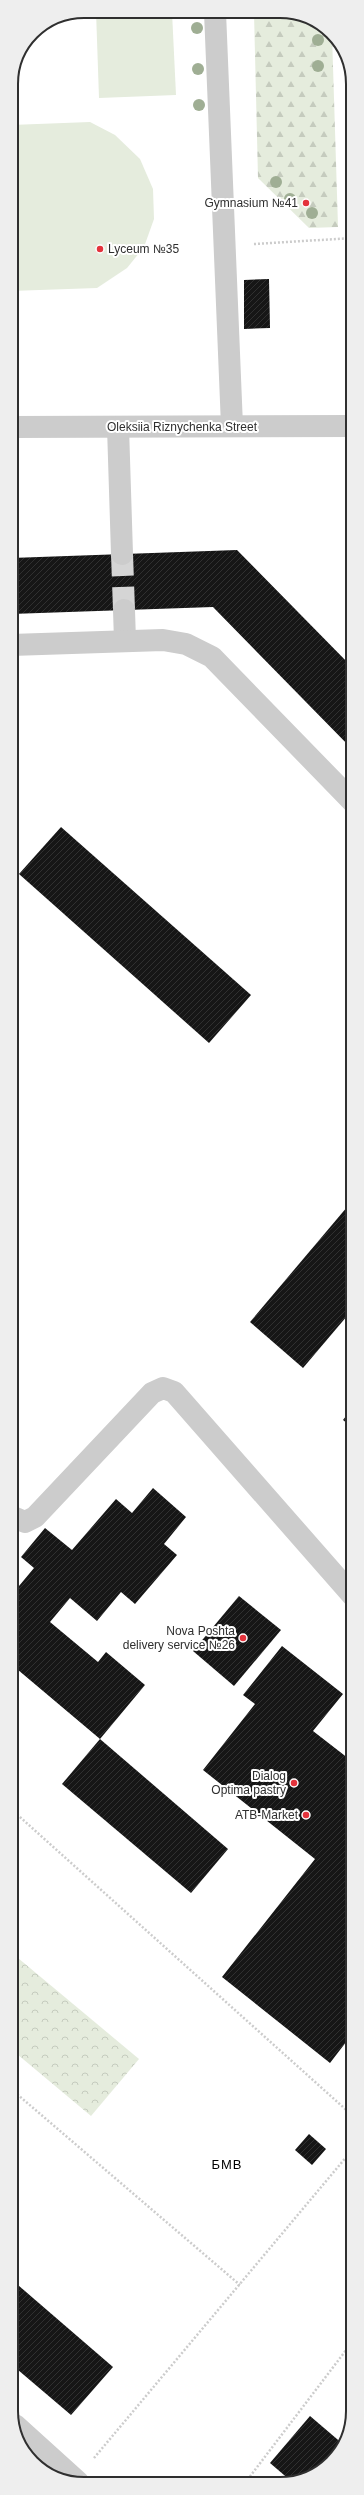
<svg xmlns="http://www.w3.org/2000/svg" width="364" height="2495" viewBox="0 0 364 2495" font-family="Helvetica,sans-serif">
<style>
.grass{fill:#e5ecdd}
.forest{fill:url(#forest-firs)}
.park{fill:url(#park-crowns)}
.building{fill:url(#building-hatch)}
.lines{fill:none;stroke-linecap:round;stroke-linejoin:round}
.minor-tunnel{stroke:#d5d5d5;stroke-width:22;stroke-dasharray:22 11;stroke-linecap:butt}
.path{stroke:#ccc;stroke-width:2.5;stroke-dasharray:2 2;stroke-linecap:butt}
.minor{stroke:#ccc;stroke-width:22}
.tree{fill:#9fae94}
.poi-dot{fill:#e4333c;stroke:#fff;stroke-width:1.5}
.labels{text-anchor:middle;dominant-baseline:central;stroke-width:4;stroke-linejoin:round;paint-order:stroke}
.poi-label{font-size:12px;fill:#2f2f2f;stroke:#fff;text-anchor:end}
.street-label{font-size:12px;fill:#2f2f2f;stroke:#fff}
.neighbourhood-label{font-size:13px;letter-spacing:1px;fill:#000;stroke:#fff}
.rim{fill:none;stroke:#2f2f2f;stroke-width:2}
</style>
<defs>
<pattern id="forest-firs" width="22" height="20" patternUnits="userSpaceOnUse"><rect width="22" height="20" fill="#e5ecdd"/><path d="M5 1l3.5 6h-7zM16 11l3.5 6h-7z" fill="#c5cbbe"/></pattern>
<pattern id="park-crowns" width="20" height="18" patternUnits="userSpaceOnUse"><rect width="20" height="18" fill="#e5ecdd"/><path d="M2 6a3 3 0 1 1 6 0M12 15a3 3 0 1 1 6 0" fill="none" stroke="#c5cbbe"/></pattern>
<pattern id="building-hatch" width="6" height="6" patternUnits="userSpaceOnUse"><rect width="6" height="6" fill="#161616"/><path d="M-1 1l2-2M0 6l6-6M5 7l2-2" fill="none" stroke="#303030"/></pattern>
</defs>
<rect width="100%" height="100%" fill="#fff"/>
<g class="grass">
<path d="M96,11L172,12L176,95L99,98Z"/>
<path d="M90,122L115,135L140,159L153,189L154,219L144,247L127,268L97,288L11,291V125Z"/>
</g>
<path class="forest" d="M254,13H299L332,34L338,227L309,228L258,178Z"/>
<path class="park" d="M12,1953L139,2059L91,2116L11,2049Z"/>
<g class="building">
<path d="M269,279L270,328L244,329V280Z"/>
<path d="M237,550L353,668V750L213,607L11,614V558Z"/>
<path d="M61,827L251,995L209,1043L19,874Z"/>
<path d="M353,1200V1309L303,1368L250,1322Z"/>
<path d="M353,1407V1428L343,1420Z"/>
<path d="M153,1488L186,1517L164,1544L177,1555L135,1604L121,1592L97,1621L70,1598L50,1622L98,1662L106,1652L145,1685L100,1739L11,1664V1589L14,1592L34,1568L21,1557L45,1528L72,1550L116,1499L132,1513Z"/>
<path d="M239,1596L281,1630L234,1686L193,1651Z"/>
<path d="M282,1646L343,1694L313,1731L353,1762V2033L330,2063L222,1977L315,1859L203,1770L255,1704L243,1695Z"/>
<path d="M100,1739L228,1849L191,1893L62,1784Z"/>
<path d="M309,2134L326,2149L312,2165L295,2150Z"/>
<path d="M11,2279L113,2367L71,2415L11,2364Z"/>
<path d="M310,2416L344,2445L332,2463L291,2481L270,2463Z"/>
</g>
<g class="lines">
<path class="minor-tunnel" d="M122,554L124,610"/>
<g class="path">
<path d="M254,244L353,238"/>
<path d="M11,1809L353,2116"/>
<path d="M11,2089L240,2285"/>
<path d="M94,2458L353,2149"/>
<path d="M245,2483L353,2341"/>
</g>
<g class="minor">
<path d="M215,12L232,426"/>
<path d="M11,427L353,426"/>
<path d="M118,427L122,554"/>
<path d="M124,610L125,641"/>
<path d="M11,645L163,640L186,644L212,657L353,802"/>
<path d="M11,1516L25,1522L35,1517L152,1393L163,1388L174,1392L353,1596"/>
<path d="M15,2425L78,2482"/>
</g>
</g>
<g class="tree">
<circle cx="197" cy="28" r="6"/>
<circle cx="318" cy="40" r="6"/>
<circle cx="318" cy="66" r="6"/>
<circle cx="198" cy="69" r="6"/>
<circle cx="199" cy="105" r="6"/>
<circle cx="276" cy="182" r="6"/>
<circle cx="290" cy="199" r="6"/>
<circle cx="312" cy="213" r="6"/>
</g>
<g class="poi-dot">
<circle cx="306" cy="203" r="4"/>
<circle cx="100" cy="249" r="4"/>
<circle cx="243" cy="1638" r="4"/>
<circle cx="294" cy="1783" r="4"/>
<circle cx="306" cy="1815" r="4"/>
</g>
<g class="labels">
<g class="poi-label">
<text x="298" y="203">Gymnasium №41</text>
<text x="108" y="249" text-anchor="start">Lyceum №35</text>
<text x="235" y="1631">Nova Poshta<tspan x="235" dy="14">delivery service №26</tspan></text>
<text x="286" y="1776">Dialog<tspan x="286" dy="14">Optima pastry</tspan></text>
<text x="298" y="1815">ATB-Market</text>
</g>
<g class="street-label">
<text x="182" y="427">Oleksiia Riznychenka Street</text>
</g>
<g class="neighbourhood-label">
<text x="227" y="2164">БМВ</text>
</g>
</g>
<path d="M0 0H364V2495H0ZM84 18H280A66 66 0 0 1 346 84V2411A66 66 0 0 1 280 2477H84A66 66 0 0 1 18 2411V84A66 66 0 0 1 84 18Z" fill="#eee" fill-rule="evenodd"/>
<path class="rim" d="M84 18H280A66 66 0 0 1 346 84V2411A66 66 0 0 1 280 2477H84A66 66 0 0 1 18 2411V84A66 66 0 0 1 84 18Z"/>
</svg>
